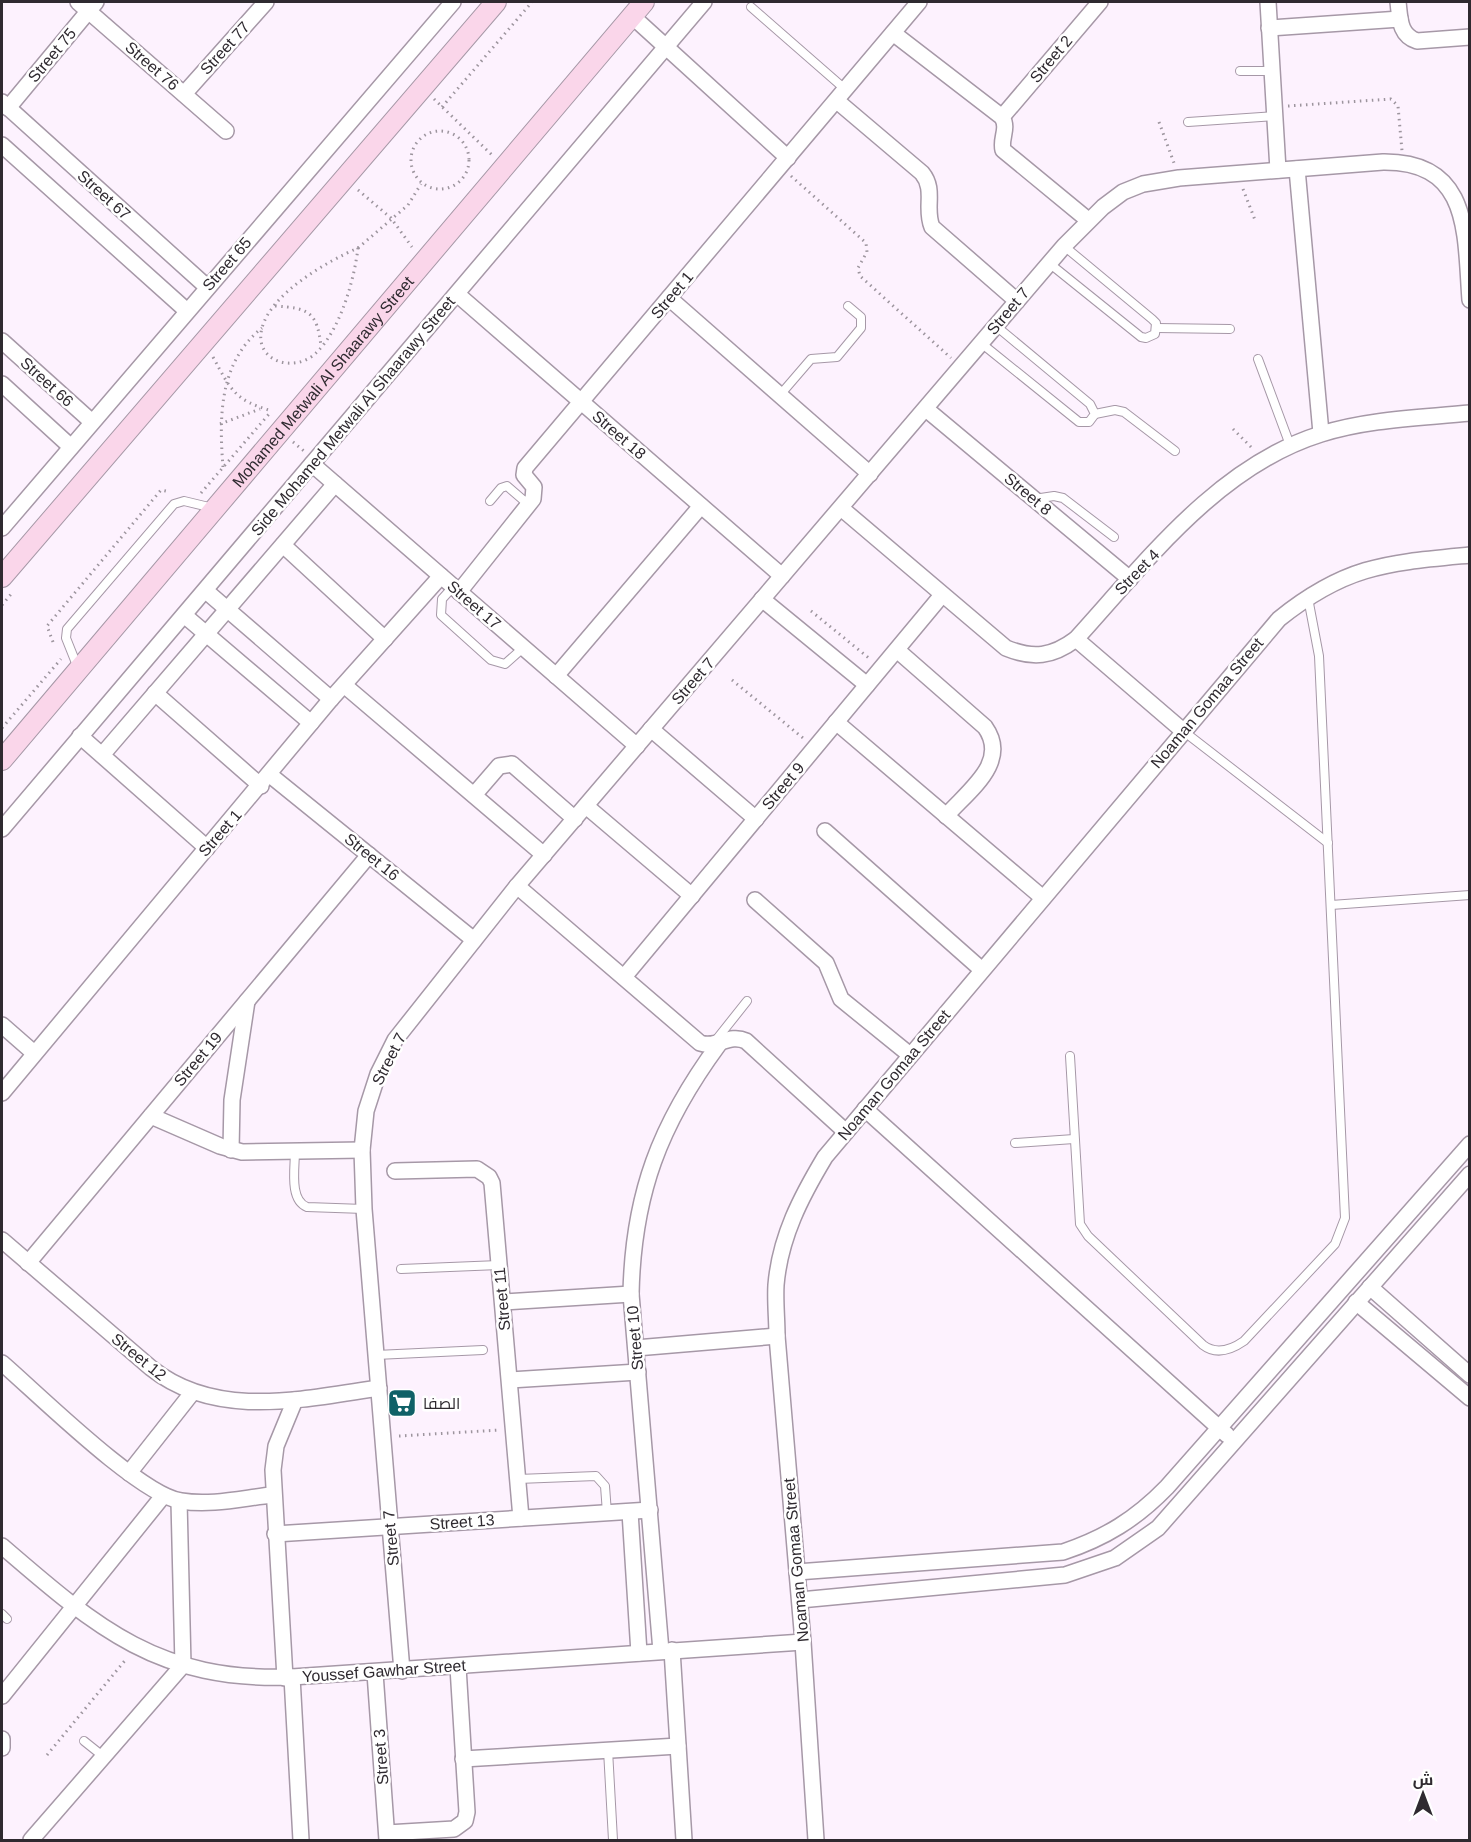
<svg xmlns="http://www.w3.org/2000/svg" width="1471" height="1842" viewBox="0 0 1471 1842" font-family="Arial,Cairo,sans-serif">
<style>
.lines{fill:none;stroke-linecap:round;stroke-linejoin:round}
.lane-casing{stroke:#a698a7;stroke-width:10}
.street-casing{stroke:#a698a7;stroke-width:18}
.secondary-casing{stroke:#a698a7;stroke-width:22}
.path{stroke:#9d959e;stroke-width:3;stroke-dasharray:1.5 4.5;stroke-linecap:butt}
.lane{stroke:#fff;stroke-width:8}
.street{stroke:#fff;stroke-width:15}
.secondary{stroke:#fad6ea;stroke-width:20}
.labels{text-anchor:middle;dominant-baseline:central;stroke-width:5;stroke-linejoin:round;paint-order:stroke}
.street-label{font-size:16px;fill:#2f2a30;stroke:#fff}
.poi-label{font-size:16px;fill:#2f2a30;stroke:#fff;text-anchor:start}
</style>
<rect width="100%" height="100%" fill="#fdf2fe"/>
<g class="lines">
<g class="lane-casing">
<g id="lane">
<path d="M751,7L846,90"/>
<path d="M1240,71H1272"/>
<path d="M1188,122L1275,116"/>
<path d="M1049,263L1141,337L1146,338L1155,334L1156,323L1152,319L1064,246"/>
<path d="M1157,328L1230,329"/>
<path d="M981,343L1079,422H1089L1095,414L1090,404L996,326"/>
<path d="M1258,359L1290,445"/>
<path d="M780,395L811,359L837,357L861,328V317L848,306"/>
<path d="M1095,414L1115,410L1124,412L1175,451"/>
<path d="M1034,499L1054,496L1063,498L1114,537"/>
<path d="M490,501L501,488L507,486L529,505"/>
<path d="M453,587L442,599L441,615L491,660L505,664L523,648"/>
<path d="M78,668L66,638L67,629L174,504L184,501L213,508"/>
<path d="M1182,730L1328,843"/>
<path d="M1331,905L1470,895"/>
<path d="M716,1040L747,1001"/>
<path d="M1070,1056L1080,1224L1088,1236L1203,1345C1216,1355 1231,1350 1244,1341L1335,1244L1345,1218L1319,656L1308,598"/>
<path d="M1015,1143L1074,1139"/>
<path d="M295,1151C295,1168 289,1200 307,1207L364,1209"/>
<path d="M401,1269L499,1265"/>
<path d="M376,1355L483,1350"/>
<path d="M518,1479L596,1476L605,1486L607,1513"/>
<path d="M2,1614L7,1619"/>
<path d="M84,1741L104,1757"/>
<path d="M608,1750L613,1840"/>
</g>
</g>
<g class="street-casing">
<g id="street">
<path d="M78,2L226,131"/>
<path d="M1268,2L1278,170"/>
<path d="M1398,2C1400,18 1399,35 1417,41L1470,37"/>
<path d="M632,16L788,158"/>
<path d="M1269,28L1400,19"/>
<path d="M893,33L1002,117C1009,129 1000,138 1003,150L1088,220"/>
<path d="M184,94L266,2"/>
<path d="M837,101L922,173C936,190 924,208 932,227L1017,301"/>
<path d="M2,102L207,287"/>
<path d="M8,108L96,2"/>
<path d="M1002,117L1100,2"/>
<path d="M2,145L187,311"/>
<path d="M1297,169L1321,433"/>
<path d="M457,294L782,576"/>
<path d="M669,298L870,474"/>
<path d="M2,341L92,422"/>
<path d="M2,384L71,447"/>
<path d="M926,409L1130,579"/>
<path d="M312,464L637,746"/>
<path d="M841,508L1006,648C1033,659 1052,657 1076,639C1146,562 1218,466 1321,434C1368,419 1420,418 1470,413"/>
<path d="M2,528L453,2"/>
<path d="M283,545L385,639"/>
<path d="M206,591L331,699"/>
<path d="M459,592L533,499L534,487L524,475L525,468L919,2"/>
<path d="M762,599L867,685"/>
<path d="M184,615L311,723"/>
<path d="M1076,639L1182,730"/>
<path d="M897,650L985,727C1010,762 969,790 946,816"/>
<path d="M556,676L701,506"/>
<path d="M344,685L544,855"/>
<path d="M155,693L261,786"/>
<path d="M836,722L1043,898"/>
<path d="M651,729L756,819"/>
<path d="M80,736L207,848"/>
<path d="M102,755L335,484"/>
<path d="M270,775L474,940"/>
<path d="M474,795L499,766L512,764L575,819"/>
<path d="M586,806L692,896"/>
<path d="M2,829L704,2"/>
<path d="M825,831L982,970"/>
<path d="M517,886L700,1043C717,1049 729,1033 746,1041L846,1132"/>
<path d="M755,900L826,963L841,999L910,1055"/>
<path d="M624,977L942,595"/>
<path d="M2,1025L34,1053"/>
<path d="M2,1093L331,699L441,576"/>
<path d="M865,1109L1227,1435"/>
<path d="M151,1116L220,1146L242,1152L362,1150"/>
<path d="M231,1150L232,1100L247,1001"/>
<path d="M395,1171L477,1169L489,1177L492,1183L521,1518"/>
<path d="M2,1240L151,1368C216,1420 303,1399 379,1388"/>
<path d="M28,1263L369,855"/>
<path d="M1370,1287L1470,1375"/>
<path d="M503,1302L631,1294"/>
<path d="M1356,1302L1470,1398"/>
<path d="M636,1348L777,1336"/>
<path d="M2,1363C38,1394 140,1495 181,1501C211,1506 243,1498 272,1495"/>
<path d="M510,1380L638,1372"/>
<path d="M129,1473L192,1393"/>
<path d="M630,1512L639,1653"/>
<path d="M275,1534L650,1510"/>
<path d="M2,1546C97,1628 159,1682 292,1677L803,1642"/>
<path d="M797,1572L1063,1552C1105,1538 1136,1519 1167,1487L1470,1144"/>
<path d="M800,1600L1065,1575L1115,1558L1158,1528L1470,1174"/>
<path d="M672,1650L684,1840"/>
<path d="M661,1651L631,1294C633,1194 660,1124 719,1044"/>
<path d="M402,1671L364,1209L362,1150L366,1111L378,1074L395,1040L517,886L1064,246L1103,207L1123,192L1143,184L1179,178L1383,162C1471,161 1465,234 1470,300"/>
<path d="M375,1673L387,1840"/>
<path d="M292,1677L301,1840"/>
<path d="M285,1678L273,1470L276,1446L295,1400"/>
<path d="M2,1696L163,1496"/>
<path d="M2,1739V1748"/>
<path d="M463,1759L678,1746"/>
<path d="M387,1833L454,1829L465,1821L467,1812L458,1667"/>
<path d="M31,1840L183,1665L179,1501"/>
<path d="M816,1840L803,1642L777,1336C777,1319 775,1302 776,1285C780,1237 801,1197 825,1157L1279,619C1346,565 1387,563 1470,555"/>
</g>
</g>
<g class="secondary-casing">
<g id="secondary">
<path d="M2,577L496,2"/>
<path id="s1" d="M2,760L644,2"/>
</g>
</g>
<g class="path">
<path d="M434,99L492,155"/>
<path d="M1288,106L1391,99L1398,106L1402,151"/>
<path d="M442,107L532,2"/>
<path d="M1159,122L1174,163"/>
<circle cx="440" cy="160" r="29"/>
<path d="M791,176L866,243L867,252L858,268L860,276L951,358"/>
<path d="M1243,189L1255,220"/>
<path d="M358,190L391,218L412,247"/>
<path d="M358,248C354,281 340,330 316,353C294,374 253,361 262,328C271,293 328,261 358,248Z"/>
<path d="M358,248L408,205L421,184"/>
<path d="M275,306C309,308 317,312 321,346"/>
<path d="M213,357C231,390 234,400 272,411"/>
<path d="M220,424L260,409"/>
<path d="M1233,429L1253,449"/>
<path d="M293,442L304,451"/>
<path d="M223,467C219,417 219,362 262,328"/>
<path d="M201,493L269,414"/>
<path d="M2,605L12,593"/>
<path d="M811,611L870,659"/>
<path d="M53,642L47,626L161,490L170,492"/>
<path d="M732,680L803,738"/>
<path d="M2,728L61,659"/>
<path d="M399,1436L500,1430"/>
<path d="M47,1755L127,1658"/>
</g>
<use href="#lane" class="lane"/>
<use href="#street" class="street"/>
<use href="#secondary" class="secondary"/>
</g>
<defs>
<g id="supermarket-square" transform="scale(1.5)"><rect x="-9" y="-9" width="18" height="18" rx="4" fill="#106167" stroke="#fff"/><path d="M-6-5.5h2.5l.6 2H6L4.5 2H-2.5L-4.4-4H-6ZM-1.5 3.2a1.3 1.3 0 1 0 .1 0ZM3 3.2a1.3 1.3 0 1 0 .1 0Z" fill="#fff"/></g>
</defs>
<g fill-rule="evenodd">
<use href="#supermarket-square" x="402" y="1403"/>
</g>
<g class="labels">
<g class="street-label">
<text transform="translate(225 48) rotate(-48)">Street 77</text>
<text transform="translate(52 55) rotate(-50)">Street 75</text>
<text transform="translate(1051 59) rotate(-50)">Street 2</text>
<text transform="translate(152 66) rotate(41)">Street 76</text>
<text transform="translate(104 195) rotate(42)">Street 67</text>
<text transform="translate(227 264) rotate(-49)">Street 65</text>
<text transform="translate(672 295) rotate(-50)">Street 1</text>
<text transform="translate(1008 311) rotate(-50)">Street 7</text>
<text stroke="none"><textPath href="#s1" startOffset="496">Mohamed Metwali Al Shaarawy Street</textPath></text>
<text transform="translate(47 382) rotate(42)">Street 66</text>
<text transform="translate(353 416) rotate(-50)">Side Mohamed Metwali Al Shaarawy Street</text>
<text transform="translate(619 435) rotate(41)">Street 18</text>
<text transform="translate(1028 494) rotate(40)">Street 8</text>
<text transform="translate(1137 572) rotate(-46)">Street 4</text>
<text transform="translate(474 605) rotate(41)">Street 17</text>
<text transform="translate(693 681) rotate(-49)">Street 7</text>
<text transform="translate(1207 703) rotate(-50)">Noaman Gomaa Street</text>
<text transform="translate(783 786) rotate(-50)">Street 9</text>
<text transform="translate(220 833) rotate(-49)">Street 1</text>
<text transform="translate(372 857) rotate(39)">Street 16</text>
<text transform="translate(198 1059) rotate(-50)">Street 19</text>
<text transform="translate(389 1059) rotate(-63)">Street 7</text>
<text transform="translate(894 1075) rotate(-50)">Noaman Gomaa Street</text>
<text transform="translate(502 1299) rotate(-95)">Street 11</text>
<text transform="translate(635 1338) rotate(-95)">Street 10</text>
<text transform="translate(139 1357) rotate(39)">Street 12</text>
<text transform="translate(462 1522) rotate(-4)">Street 13</text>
<text transform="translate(391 1538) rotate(-95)">Street 7</text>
<text transform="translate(796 1560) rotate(-95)">Noaman Gomaa Street</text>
<text transform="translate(384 1671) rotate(-4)">Youssef Gawhar Street</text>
<text transform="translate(381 1757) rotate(-94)">Street 3</text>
</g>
<g class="poi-label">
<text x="423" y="1403">الصفا</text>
</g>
</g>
<rect width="1471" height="1842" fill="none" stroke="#2f2a30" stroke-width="6"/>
<g transform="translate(1423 1794)" stroke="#ffffff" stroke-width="4.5" paint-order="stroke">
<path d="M0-4.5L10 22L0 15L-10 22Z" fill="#2f2a30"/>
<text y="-9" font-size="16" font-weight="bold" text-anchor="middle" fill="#2f2a30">ش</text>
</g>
</svg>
